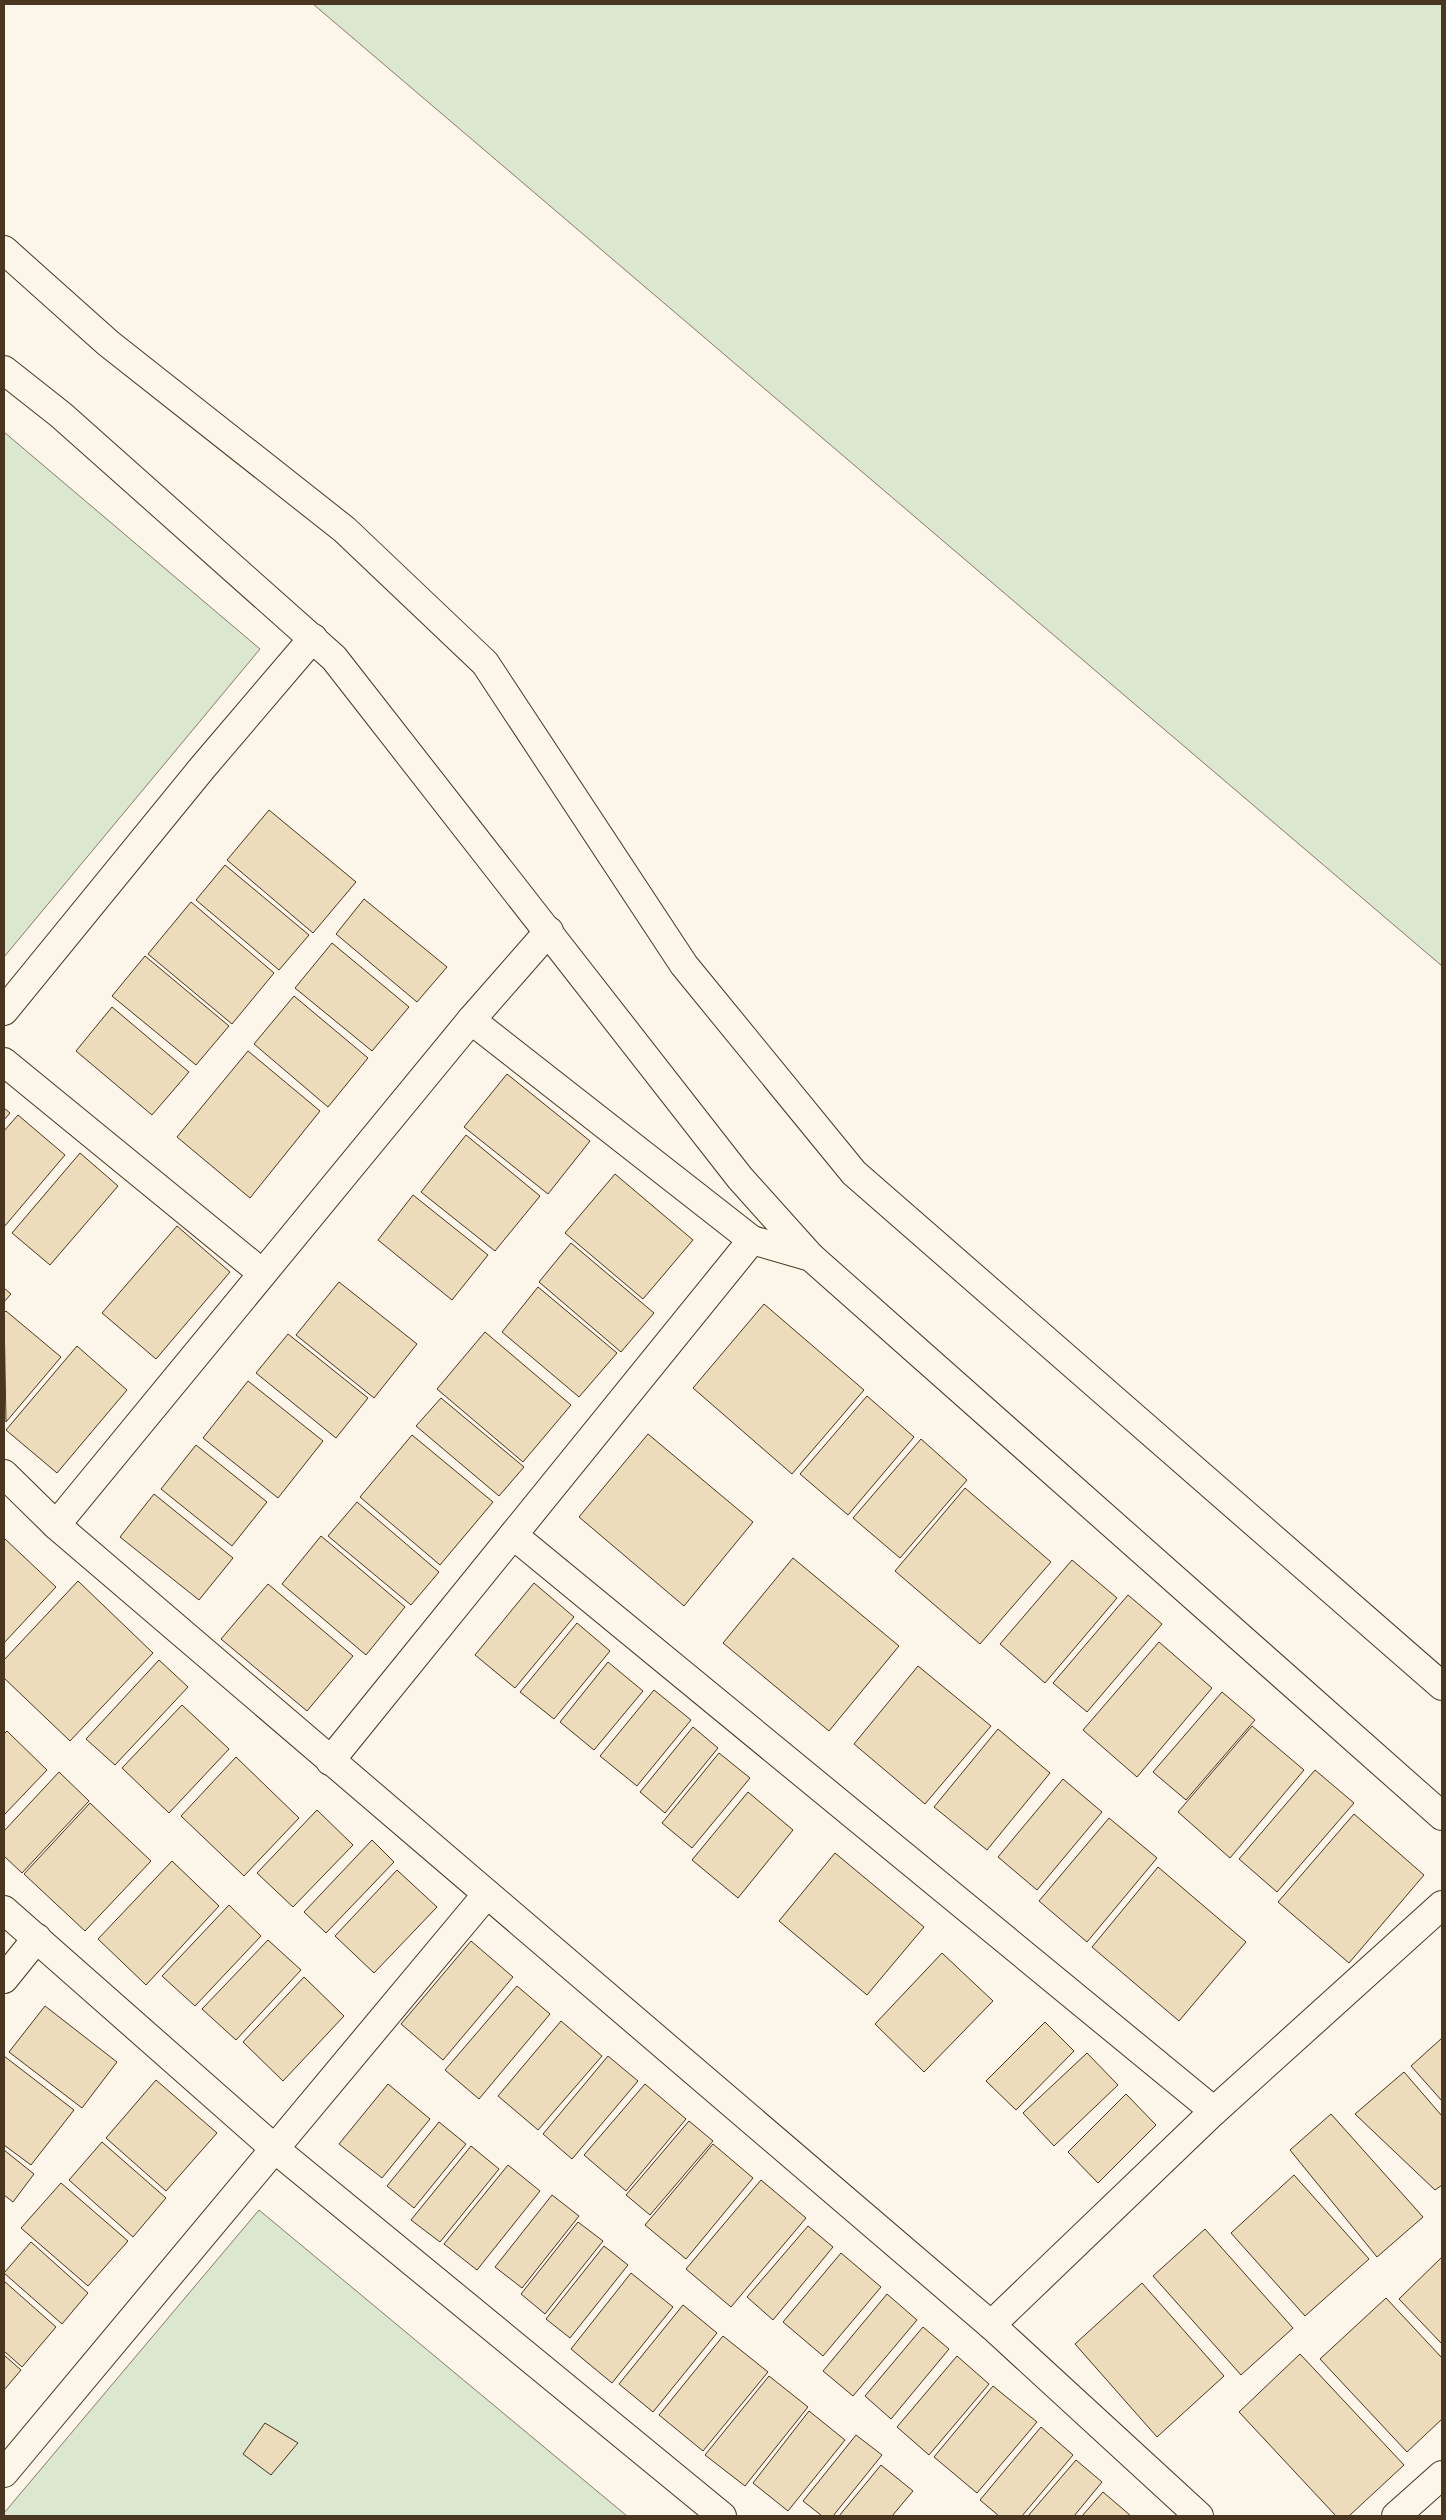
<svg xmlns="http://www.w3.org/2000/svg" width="1446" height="2520" viewBox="0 0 1446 2520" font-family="Mulish,sans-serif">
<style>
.green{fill:#dce7d0;stroke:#887966}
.building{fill:#ecdcbc;stroke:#4a3520}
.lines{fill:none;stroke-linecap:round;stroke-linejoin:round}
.minor-casing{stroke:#4a3520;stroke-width:30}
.minor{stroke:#fbf6e9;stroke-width:28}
</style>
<rect width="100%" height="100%" fill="#fbf6e9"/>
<g class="green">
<path d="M313,4H1442V966Z"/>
<path d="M4,432L260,649L4,957Z"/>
<path d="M259,2210L627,2516H4V2513Z"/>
</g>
<g class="building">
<path d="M269,810L356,882L313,933L227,860Z"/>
<path d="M225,865L309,935L279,970L196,900Z"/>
<path d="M364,899L447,967L417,1002L336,934Z"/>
<path d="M191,902L274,973L232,1024L148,954Z"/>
<path d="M332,943L409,1007L372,1051L295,988Z"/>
<path d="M145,956L229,1026L196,1065L112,996Z"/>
<path d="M294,996L368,1058L328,1107L254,1044Z"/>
<path d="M112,1007L189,1072L152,1115L76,1051Z"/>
<path d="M248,1051L320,1111L250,1198L177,1137Z"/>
<path d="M507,1074L590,1141L548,1194L464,1127Z"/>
<path d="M4,1108L10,1113L4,1120Z"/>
<path d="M18,1115L65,1155L4,1227V1131Z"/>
<path d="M466,1135L540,1196L495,1251L421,1192Z"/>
<path d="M80,1153L118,1186L50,1265L12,1233Z"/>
<path d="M615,1174L693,1240L643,1299L565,1233Z"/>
<path d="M413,1195L488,1255L452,1300L378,1240Z"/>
<path d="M177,1226L230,1272L156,1359L102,1313Z"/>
<path d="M571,1243L654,1313L621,1352L539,1282Z"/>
<path d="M339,1282L417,1344L374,1398L296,1335Z"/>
<path d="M538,1287L617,1353L579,1397L502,1332Z"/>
<path d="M4,1288L11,1294L4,1302Z"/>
<path d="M764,1304L864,1390L792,1474L693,1388Z"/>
<path d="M6,1311L61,1357L6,1422L4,1313Z"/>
<path d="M485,1332L571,1405L523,1462L437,1389Z"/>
<path d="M288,1334L368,1398L336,1438L256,1373Z"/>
<path d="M77,1346L127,1390L57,1473L6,1430Z"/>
<path d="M248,1381L323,1441L278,1498L203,1438Z"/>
<path d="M867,1396L914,1437L848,1515L800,1474Z"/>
<path d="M441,1398L524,1467L499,1496L416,1426Z"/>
<path d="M648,1434L753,1522L684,1606L579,1517Z"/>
<path d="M412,1435L493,1502L440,1565L360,1497Z"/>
<path d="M921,1439L967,1480L900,1558L853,1518Z"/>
<path d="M196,1445L267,1502L232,1546L161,1489Z"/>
<path d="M965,1488L1051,1562L980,1644L895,1571Z"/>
<path d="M154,1494L233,1558L199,1600L120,1537Z"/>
<path d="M357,1502L439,1572L411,1605L328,1536Z"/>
<path d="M321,1536L405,1607L366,1655L282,1584Z"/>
<path d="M4,1538L56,1587L4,1643Z"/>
<path d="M793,1558L899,1646L829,1731L723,1643Z"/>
<path d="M1072,1560L1117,1598L1045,1683L1000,1644Z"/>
<path d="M78,1581L153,1653L70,1741L4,1678V1660Z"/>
<path d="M534,1583L574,1617L515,1688L475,1655Z"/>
<path d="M268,1584L353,1656L307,1711L221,1639Z"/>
<path d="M1128,1595L1162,1624L1087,1712L1053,1683Z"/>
<path d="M577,1623L610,1651L554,1719L520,1692Z"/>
<path d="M1159,1642L1212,1688L1137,1777L1083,1730Z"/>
<path d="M159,1660L188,1687L115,1765L86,1739Z"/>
<path d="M608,1662L643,1691L594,1750L560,1722Z"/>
<path d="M918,1666L991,1726L925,1804L854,1744Z"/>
<path d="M654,1690L691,1720L637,1786L600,1756Z"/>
<path d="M1222,1692L1255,1720L1186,1800L1153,1772Z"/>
<path d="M182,1705L229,1749L169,1813L122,1768Z"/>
<path d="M1252,1726L1304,1770L1230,1858L1178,1812Z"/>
<path d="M693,1727L718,1748L665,1813L640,1792Z"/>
<path d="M998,1729L1050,1773L987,1850L934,1807Z"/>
<path d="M7,1731L47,1770L4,1815V1734Z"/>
<path d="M719,1753L750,1778L692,1848L662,1823Z"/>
<path d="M236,1757L299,1818L244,1876L181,1816Z"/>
<path d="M1315,1770L1354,1803L1277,1892L1239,1859Z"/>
<path d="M59,1772L89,1801L22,1873L4,1856V1831Z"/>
<path d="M1063,1779L1102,1812L1037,1890L998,1857Z"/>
<path d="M748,1792L793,1830L738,1898L692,1860Z"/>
<path d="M90,1803L151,1861L85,1931L24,1874Z"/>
<path d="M317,1810L353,1845L293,1907L257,1873Z"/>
<path d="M1354,1814L1424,1875L1349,1963L1278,1902Z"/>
<path d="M1109,1818L1157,1858L1087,1942L1039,1901Z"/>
<path d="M372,1840L394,1862L326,1933L304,1912Z"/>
<path d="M835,1853L924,1927L867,1995L779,1921Z"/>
<path d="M172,1861L219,1906L146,1985L98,1939Z"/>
<path d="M1158,1867L1246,1942L1179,2021L1092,1947Z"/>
<path d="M397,1870L437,1907L374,1973L335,1936Z"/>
<path d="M229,1905L261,1936L195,2006L162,1976Z"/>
<path d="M268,1940L301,1970L236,2040L202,2009Z"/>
<path d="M471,1941L513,1977L443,2060L401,2024Z"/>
<path d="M942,1953L993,2001L924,2072L875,2024Z"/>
<path d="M304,1977L344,2016L283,2081L243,2042Z"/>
<path d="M517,1986L550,2014L479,2099L445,2070Z"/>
<path d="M45,2006L117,2062L82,2108L9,2052Z"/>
<path d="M561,2021L602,2056L538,2130L498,2096Z"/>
<path d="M1045,2022L1074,2051L1016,2110L986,2081Z"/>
<path d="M1442,2038V2101L1411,2066Z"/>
<path d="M1087,2053L1118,2085L1054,2146L1023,2113Z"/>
<path d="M4,2056L74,2110L31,2165L4,2145Z"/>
<path d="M608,2056L638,2081L572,2159L543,2134Z"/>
<path d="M1404,2072L1442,2116V2185L1435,2190L1355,2114Z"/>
<path d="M156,2080L217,2133L166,2191L106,2138Z"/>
<path d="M388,2084L430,2119L382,2178L339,2144Z"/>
<path d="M645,2084L686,2119L626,2191L584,2155Z"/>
<path d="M1126,2094L1156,2125L1098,2183L1068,2152Z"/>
<path d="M1331,2114L1423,2217L1377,2257L1290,2150Z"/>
<path d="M689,2121L713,2141L650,2215L626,2195Z"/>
<path d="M439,2122L466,2144L414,2208L387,2186Z"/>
<path d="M102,2142L166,2198L133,2237L69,2180Z"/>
<path d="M713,2144L753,2178L686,2259L645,2225Z"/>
<path d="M471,2146L499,2169L440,2242L411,2220Z"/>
<path d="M4,2150L34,2174L13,2202L4,2195Z"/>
<path d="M508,2165L540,2191L477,2270L444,2244Z"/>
<path d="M1294,2175L1369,2259L1305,2316L1231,2233Z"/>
<path d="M761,2180L806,2218L731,2307L686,2269Z"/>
<path d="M61,2183L128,2241L88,2286L21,2228Z"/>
<path d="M552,2195L579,2216L522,2288L495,2267Z"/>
<path d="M578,2222L603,2241L545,2314L521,2294Z"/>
<path d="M808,2226L833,2247L773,2320L747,2297Z"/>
<path d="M1205,2229L1293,2328L1241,2375L1153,2276Z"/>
<path d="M31,2242L88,2293L62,2324L4,2273Z"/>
<path d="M604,2246L628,2265L570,2338L546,2319Z"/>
<path d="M841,2253L881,2287L823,2356L783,2322Z"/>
<path d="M1442,2257V2344L1399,2299Z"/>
<path d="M631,2273L673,2307L612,2383L571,2349Z"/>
<path d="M4,2281L56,2327L22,2367L4,2351Z"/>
<path d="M1142,2283L1224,2376L1157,2437L1075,2344Z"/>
<path d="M887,2294L917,2320L853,2396L823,2371Z"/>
<path d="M1386,2298L1442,2358V2419L1407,2452L1320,2359Z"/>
<path d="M683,2305L717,2333L653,2412L619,2384Z"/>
<path d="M923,2327L949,2349L891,2419L865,2396Z"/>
<path d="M723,2336L768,2372L703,2451L659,2415Z"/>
<path d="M1300,2354L1404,2465L1349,2516H1336L1239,2412Z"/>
<path d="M4,2355L21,2370L4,2390Z"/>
<path d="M957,2356L989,2384L929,2455L897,2427Z"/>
<path d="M769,2376L808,2407L745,2486L705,2455Z"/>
<path d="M993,2386L1037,2422L977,2493L934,2457Z"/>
<path d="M809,2411L845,2440L788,2511L753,2483Z"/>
<path d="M265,2423L298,2443L271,2475L243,2454Z"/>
<path d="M1041,2427L1073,2455L1022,2516H999L980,2500Z"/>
<path d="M856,2435L882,2455L833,2516H822L803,2501Z"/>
<path d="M1076,2460L1102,2482L1074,2516H1028Z"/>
<path d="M881,2465L913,2491L892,2516H839Z"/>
<path d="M1103,2492L1131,2516H1082Z"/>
</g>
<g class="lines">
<g class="minor-casing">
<g id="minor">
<path d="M4,250L108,343L345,530L485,663L684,965L854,1173L1442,1686"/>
<path d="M4,370L61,415L334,658L740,1178L811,1257"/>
<path d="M4,1011L203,767L313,638"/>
<path d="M471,1020L752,1240L811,1257L1442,1816"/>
<path d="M4,1062L262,1273"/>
<path d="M4,1474L56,1525L991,2325L1199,2516"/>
<path d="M56,1525L471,1020L549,931"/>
<path d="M513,1535L1214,2111"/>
<path d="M330,1761L752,1240"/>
<path d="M4,1910L275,2149L722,2516"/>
<path d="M4,1979L37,1938"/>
<path d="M991,2325L1214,2111L1442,1905"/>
<path d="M4,2473L487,1894"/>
<path d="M1396,2516L1442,2475"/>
</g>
</g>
<use href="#minor" class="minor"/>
</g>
<rect width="1446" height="2520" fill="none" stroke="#4a3520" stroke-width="10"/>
</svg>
